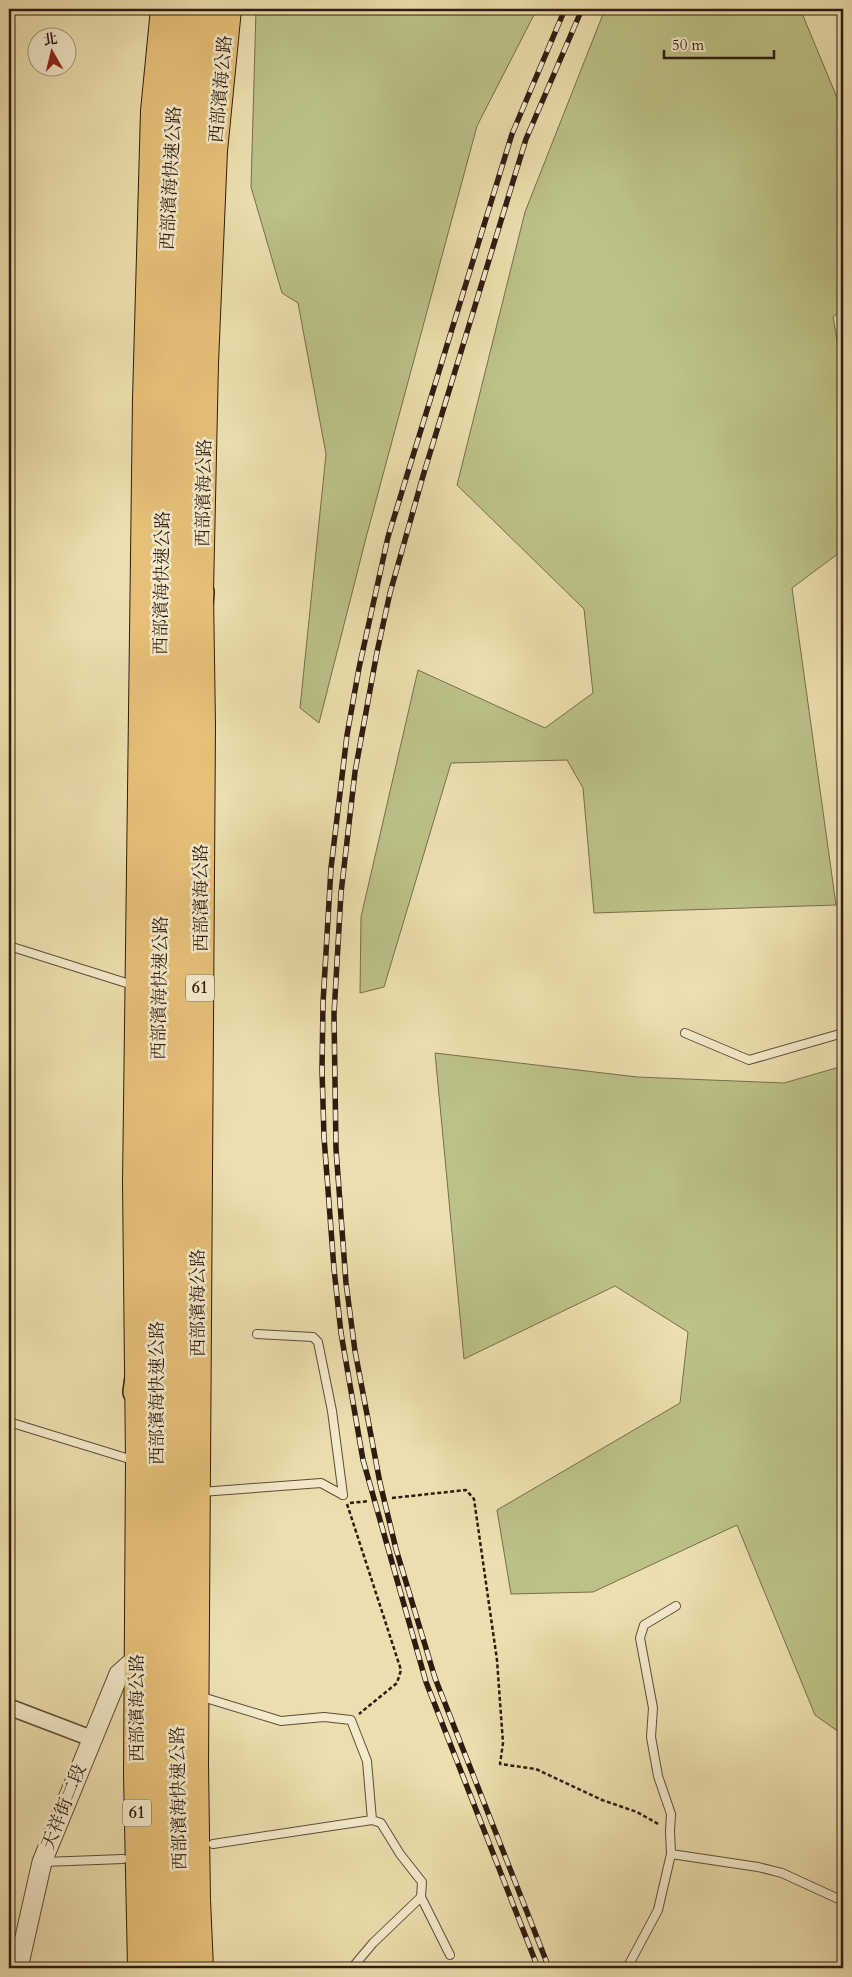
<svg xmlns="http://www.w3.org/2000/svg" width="852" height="1977" viewBox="0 0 852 1977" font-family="Cardo,'Noto Serif TC',serif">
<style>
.green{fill:#bcc188;stroke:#766e4c}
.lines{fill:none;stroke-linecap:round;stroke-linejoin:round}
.stream{stroke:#6f7c6e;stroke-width:4.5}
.service-casing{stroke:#5e4c37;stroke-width:10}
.minor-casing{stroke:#5e4c37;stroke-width:18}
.tertiary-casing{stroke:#5e4c37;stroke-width:21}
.primary-casing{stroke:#2f1b0f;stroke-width:26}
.trunk-casing{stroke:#2f1b0f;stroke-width:28}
.path{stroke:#2f1b0f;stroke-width:2.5;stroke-dasharray:4 2.5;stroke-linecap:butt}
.service{stroke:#f3eacb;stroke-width:8}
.minor{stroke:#f3eacb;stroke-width:15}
.tertiary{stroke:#f3eacb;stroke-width:19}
.primary{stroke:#e6c078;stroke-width:24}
.trunk{stroke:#e6c078;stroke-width:25}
.rail-casing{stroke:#2f1b0f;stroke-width:5.5}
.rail{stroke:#f3eacb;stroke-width:4;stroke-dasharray:11;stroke-linecap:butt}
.labels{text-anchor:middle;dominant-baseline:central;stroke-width:5;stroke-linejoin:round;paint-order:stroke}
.shield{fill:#f3eacb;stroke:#6a5947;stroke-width:1}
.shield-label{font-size:16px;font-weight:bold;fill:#2f1b0f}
.street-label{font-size:18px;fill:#2f1b0f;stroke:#f3eacb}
</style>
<rect width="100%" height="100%" fill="#ecdfaf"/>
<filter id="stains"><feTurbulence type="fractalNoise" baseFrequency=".004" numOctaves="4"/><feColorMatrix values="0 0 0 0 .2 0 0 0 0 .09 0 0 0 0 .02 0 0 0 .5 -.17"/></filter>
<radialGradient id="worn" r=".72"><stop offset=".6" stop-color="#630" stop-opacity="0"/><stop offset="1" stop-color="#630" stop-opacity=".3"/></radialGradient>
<g class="green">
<path d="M256,9H537L477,126L367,534L319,723L300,708L326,454L298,303L282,293L251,187Z"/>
<path d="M605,9H787L801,11L843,112V309L833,317L843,373V550L792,588L836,905L594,913L583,788L567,760L451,763L384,987L360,993L361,917L418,670L545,728L593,693L584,609L457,485L525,212Z"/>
<path d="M435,1053L637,1077L784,1083L843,1066V1735L815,1715L737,1525L593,1592L511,1594L497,1510L680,1403L688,1332L615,1286L464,1359Z"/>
</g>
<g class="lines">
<path class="stream" d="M843,16V17"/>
<g class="service-casing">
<g id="service">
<path d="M9,946L136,986"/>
<path d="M685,1033L749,1060L843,1033"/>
<path d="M257,1334L313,1337L318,1342L332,1411L343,1495"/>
<path d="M9,1422L136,1461"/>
<path d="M201,1492L321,1483L343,1495"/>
<path d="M676,1606L644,1625L640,1638L653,1708L651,1737L658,1776L671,1814L670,1831L671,1854L758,1867L782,1873L843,1901"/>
<path d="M199,1696L281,1721L324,1717L351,1720L367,1761L372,1820L381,1823L400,1854L422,1882L421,1897L373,1943L352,1968"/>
<path d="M213,1844L372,1820"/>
<path d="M44,1862L123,1859"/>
<path d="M421,1897L450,1955"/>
<path d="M842,1900L843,1885"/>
<path d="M627,1968L658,1910L671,1854"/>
</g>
</g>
<g class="minor-casing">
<path id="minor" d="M9,1707L93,1739"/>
</g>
<g class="tertiary-casing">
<path id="tertiary" d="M18,1968L42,1862L119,1674L137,1658"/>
</g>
<g class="primary-casing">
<g id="primary">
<path d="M140,1968L136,1775L138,1461L135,1183L145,399L153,111L163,9"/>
<path d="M201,1968L198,1900L196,1766L203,726L201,592L206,363L215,151L229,9"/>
</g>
</g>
<g class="trunk-casing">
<g id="trunk">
<path d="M198,634L201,592"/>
<path d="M136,1392L145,1327"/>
<path d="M160,1968C157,1771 157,1574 158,1377C158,1331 155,1285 156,1239C157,1128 160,1016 161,904C163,606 154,306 185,9"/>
<path d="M183,1968C176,1712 178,1456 179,1200C179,1134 181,1069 181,1003C181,672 177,339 206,9"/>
</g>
</g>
<g class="path">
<path d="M392,1498L466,1490L474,1499L497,1660L503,1743L500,1764L536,1769L602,1800L637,1812L660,1825"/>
<path d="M350,1503L369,1501"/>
<path d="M347,1504L401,1670L397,1683L359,1714"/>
</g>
<use href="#service" class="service"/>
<use href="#minor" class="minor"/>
<use href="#tertiary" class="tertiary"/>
<use href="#primary" class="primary"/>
<use href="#trunk" class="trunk"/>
<g class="rail-casing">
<g id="rail">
<path d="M538,1968L426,1682L363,1460L341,1333L334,1269L324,1137L322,1070L323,1003L331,868L347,735L359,668L388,537L512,134L565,9"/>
<path d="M549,1968L435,1678L396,1549L380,1483L355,1351L346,1283L336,1149L334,1014L341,893L355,772L377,652L390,593L423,476L526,139L582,9"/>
</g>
</g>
<use href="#rail" class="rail"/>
</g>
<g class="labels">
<g class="shield">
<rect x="186" y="974.5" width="28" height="27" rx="4"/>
<rect x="123" y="1799.5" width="28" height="27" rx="4"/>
</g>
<g class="shield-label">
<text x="200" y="988">61</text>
<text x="137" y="1813">61</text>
</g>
<g class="street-label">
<text transform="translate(221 89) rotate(-85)">西部濱海公路</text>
<text transform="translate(171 178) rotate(-87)">西部濱海快速公路</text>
<text transform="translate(204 493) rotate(-89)">西部濱海公路</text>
<text transform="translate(162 583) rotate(-89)">西部濱海快速公路</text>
<text transform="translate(201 898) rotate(-90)">西部濱海公路</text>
<text transform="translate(160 988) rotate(-89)">西部濱海快速公路</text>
<text transform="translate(198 1303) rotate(-90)">西部濱海公路</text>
<text transform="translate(157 1393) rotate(-90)">西部濱海快速公路</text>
<text transform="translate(137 1708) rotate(-90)">西部濱海公路</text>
<text transform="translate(179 1798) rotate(-91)">西部濱海快速公路</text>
<text transform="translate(64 1807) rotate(-68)">天祥街二段</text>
</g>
</g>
<rect width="852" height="1977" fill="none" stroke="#ecdfaf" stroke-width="30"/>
<rect x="10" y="10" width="832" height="1957" fill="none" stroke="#2f1b0f" stroke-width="2.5"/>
<rect x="15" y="15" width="822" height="1947" fill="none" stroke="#2f1b0f"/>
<g transform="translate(52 52) rotate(352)"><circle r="24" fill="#f3eacb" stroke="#a59780"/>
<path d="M0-4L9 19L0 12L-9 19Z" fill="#8f2418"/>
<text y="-8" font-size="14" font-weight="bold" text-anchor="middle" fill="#2f1b0f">北</text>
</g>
<path d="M664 50v8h110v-8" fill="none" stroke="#2f1b0f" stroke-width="2.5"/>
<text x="672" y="50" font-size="15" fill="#2f1b0f" stroke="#f3eacb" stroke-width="4" paint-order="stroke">50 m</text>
<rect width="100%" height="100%" filter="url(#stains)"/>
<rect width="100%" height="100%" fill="url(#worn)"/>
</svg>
